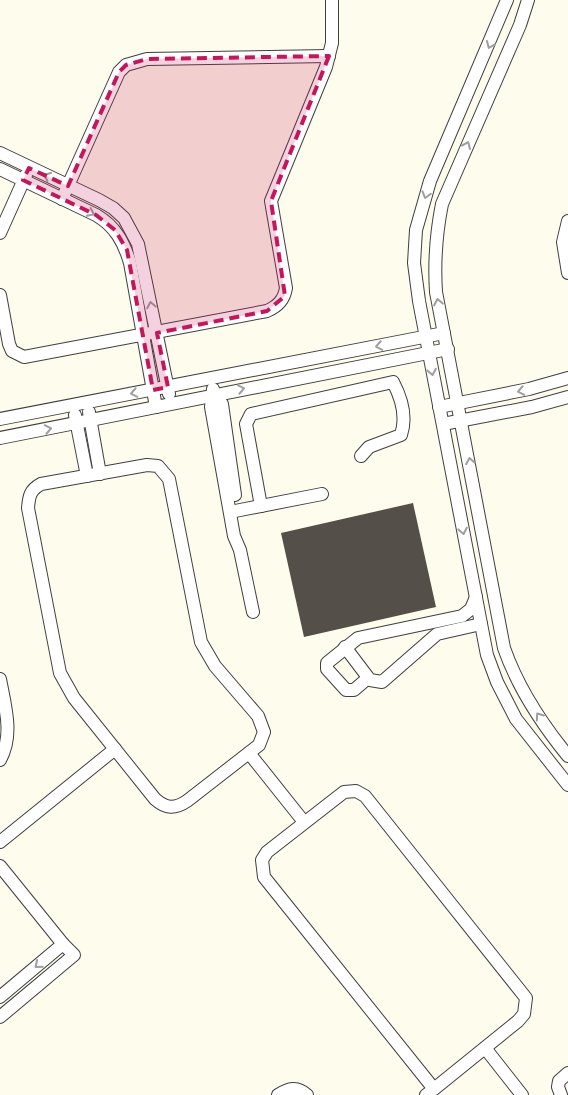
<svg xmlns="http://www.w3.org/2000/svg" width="568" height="1095" viewBox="0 0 568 1095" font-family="Merriweather,serif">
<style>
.building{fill:#544f49}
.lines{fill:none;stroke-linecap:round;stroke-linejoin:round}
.minor-casing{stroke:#3f3f3f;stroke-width:14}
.minor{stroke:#fff;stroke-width:12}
.oneway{stroke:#9e9e9e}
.marked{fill:#c2185b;fill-opacity:0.2;stroke:#c2185b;stroke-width:4;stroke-dasharray:10 6;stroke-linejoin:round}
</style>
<rect width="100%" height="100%" fill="#fefced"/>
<path class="building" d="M413,503L436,607L304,637L281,533Z"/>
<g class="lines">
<g class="minor-casing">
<g id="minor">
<path d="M507,0L430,181L416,230L414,263L419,301L487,655L497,682L516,719L568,785"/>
<path d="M528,0L520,25L442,204C436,234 434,261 436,292L504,648C518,688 541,723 568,756"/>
<path d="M0,153L99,200L113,208L124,218L138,244L169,394"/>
<path d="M0,169L96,215C115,226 124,242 130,263L156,407"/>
<path d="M62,199L119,72L126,65L147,59L329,56"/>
<path d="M568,221L563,242L568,273"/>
<path d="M0,233L26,175"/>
<path d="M0,295L9,344L12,351L24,357L267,311C278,306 284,300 286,288L271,201L326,67L332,43V0"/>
<path d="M213,389L211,407L234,536L240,550L253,612"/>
<path d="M214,395L222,404L235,495"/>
<path d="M439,407L529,389L568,378"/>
<path d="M89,412L100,474"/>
<path d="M75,415L87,476"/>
<path d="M0,419L444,333"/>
<path d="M443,424L532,407L568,397"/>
<path d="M0,438L448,349"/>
<path d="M147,465L158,466L169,479L201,642L215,666L258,716L264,732L259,745L187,801C175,809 166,809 155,799L74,698L60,673L28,508C29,496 30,490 41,484Z"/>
<path d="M261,506L246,424L251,414L393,382C402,399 407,417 401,435L369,447L361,456"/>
<path d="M230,512L322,494"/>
<path d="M345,647L370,680L382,682L437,634L481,624"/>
<path d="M368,678L354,690H346L327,669V663L358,638L462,616L471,609L476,597"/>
<path d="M0,679C5,706 14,735 0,760"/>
<path d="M249,753L304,822"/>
<path d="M0,842L115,749"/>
<path d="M0,866L63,944"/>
<path d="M0,997L63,944L74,955L0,1017"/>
<path d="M485,1048L522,1095"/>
<path d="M278,1095C289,1088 297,1086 307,1095"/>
<path d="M426,1095L434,1089L518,1021L524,1014L526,998L365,796L356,791L344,792L267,852L262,860L264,877L434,1089"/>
<path d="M561,1095L558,1087L559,1081L568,1073"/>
</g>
</g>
<use href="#minor" class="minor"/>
</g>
<defs><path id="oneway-chevron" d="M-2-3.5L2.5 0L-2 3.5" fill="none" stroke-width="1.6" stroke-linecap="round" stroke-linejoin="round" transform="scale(1.25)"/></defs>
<g class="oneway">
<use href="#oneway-chevron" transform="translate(490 45) rotate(113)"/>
<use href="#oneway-chevron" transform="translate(467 145) rotate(-66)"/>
<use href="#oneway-chevron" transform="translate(47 176) rotate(-155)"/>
<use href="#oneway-chevron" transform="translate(426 195) rotate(106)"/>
<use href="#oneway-chevron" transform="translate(91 213) rotate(26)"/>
<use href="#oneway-chevron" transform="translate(438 302) rotate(-101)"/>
<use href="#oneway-chevron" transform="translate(151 305) rotate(-101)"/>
<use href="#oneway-chevron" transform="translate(379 346) rotate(169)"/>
<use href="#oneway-chevron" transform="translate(432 372) rotate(79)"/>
<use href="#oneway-chevron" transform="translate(241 389) rotate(-11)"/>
<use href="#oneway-chevron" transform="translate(521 391) rotate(169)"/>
<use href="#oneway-chevron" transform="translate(134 393) rotate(169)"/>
<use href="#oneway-chevron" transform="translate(48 429) rotate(-11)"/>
<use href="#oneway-chevron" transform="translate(470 461) rotate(-100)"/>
<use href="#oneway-chevron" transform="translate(463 531) rotate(79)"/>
<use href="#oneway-chevron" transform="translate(539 716) rotate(-125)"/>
<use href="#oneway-chevron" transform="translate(38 965) rotate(140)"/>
</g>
<path class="marked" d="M329,56L271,201L285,296L267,311L157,333L168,387L153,390L127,250L115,230L96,215L23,180L29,168L68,186L119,72L126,65L147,59Z"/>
</svg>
